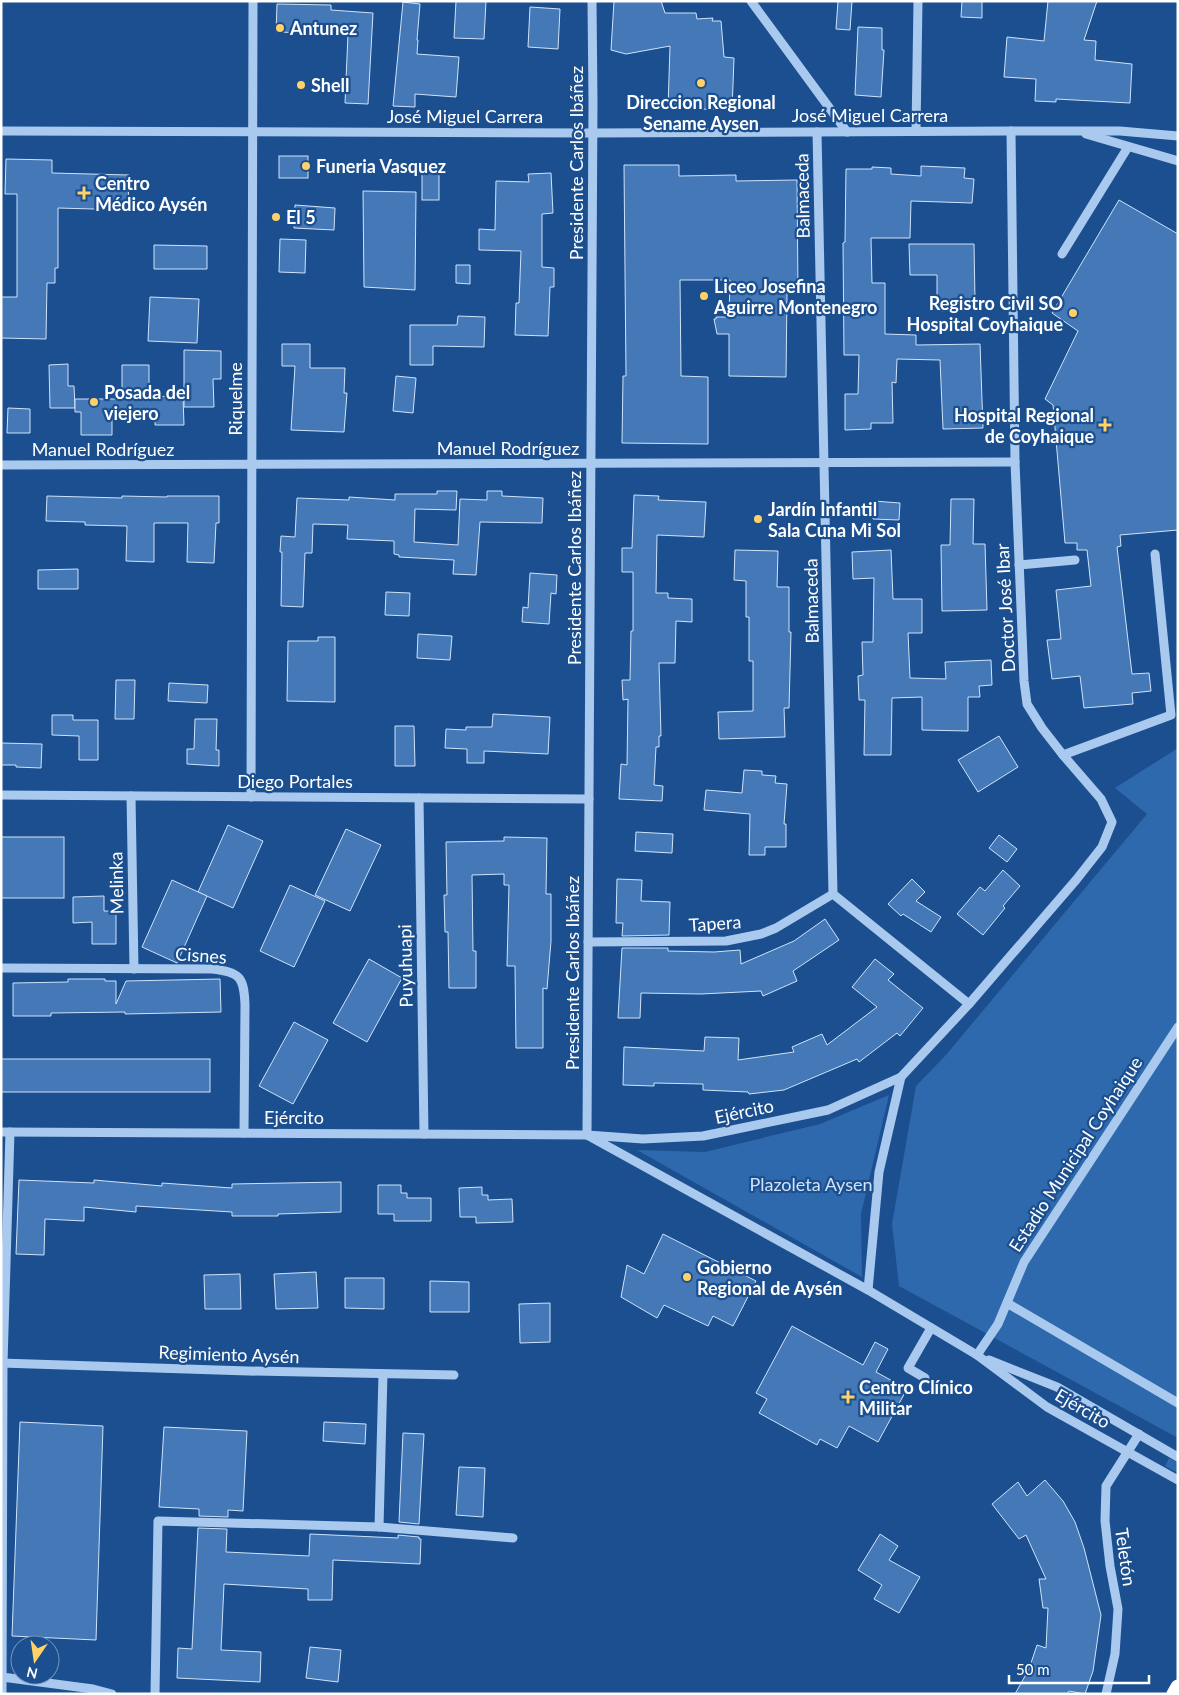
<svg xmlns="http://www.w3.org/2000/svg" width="1179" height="1695" viewBox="0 0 1179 1695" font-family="Lato,sans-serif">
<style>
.green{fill:#2e69ad}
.building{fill:#4478b7;stroke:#cfe3fa}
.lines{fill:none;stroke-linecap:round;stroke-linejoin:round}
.minor{stroke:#a9c9ee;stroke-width:9}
.highway{stroke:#fff;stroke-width:15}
.poi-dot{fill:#ffd166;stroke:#1b4f8f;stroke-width:2}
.labels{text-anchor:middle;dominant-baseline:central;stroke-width:4.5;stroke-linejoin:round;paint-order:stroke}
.poi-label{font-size:18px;font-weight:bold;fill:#fff;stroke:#1b4f8f;text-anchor:start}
.street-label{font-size:18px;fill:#fff;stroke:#1b4f8f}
.park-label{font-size:18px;fill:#cfe3fa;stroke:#1b4f8f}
</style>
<rect width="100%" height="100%" fill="#1b4f8f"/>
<g class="green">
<path d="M1178,748V1438L899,1286L892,1224L916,1086L946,1055L1147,814L1115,788Z"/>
<path d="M889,1095L861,1214L862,1277L637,1150L705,1152L820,1124Z"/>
<path d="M1169,1458L1178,1463V1473L1165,1466Z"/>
</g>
<g class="building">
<path d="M456,1H486L484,39L454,38Z"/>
<path d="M614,1H661L665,13H696L697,19L713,18L712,21H721L724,57L734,58L732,110L668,108L670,46L626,54L611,50Z"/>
<path d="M838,1H852L850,30L836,29Z"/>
<path d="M962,1H982V18L961,17Z"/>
<path d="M1048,1H1097L1084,40L1096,41L1095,60L1132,64L1130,103L1056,99V102L1035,101L1036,79L1004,77L1007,37L1044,41Z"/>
<path d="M403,2L420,4L417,40H418L417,54L459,57L456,97L415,94V107L393,106Z"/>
<path d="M277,4L331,5V10L373,13L368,104L345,103L348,34L276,32Z"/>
<path d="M530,7L560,9L558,49L528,47Z"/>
<path d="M858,27L882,28V50H884L881,97L855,95Z"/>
<rect x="279" y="156" width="29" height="22"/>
<path d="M6,159L52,160V173L129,175L128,210L58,208V268H55V283H47L46,339L1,338V297H17V194H5Z"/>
<path d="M624,165H679V176L736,175V181L797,180L798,292L787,293L786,377L729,376V334H717L714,319H716V317H729L730,280H680L681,376L708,377V444L622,443L623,376H626Z"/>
<path d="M921,166L965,168L964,178L974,179L972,203L911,201L910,238H871L872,283H885V334L916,335V345L980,344L983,428L943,429L940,360L897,359L896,383L892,382L893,423H871V429L845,430V394H858L859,355H844L843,243L845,242L846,169H872V167L891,168V174L921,176Z"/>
<rect x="422" y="170" width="17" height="30"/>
<path d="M551,173L553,213L542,214V267L554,268V287H550L548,336L515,335L516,303H519L521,251L479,250V229L495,230L496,181L529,182L528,174Z"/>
<path d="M363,191L416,192L415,290L364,287Z"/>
<path d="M1119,200L1178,234V530L1120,535L1121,546L1117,547L1132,674L1149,673L1151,691L1132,693L1133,704L1084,708L1080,676L1052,679L1047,640L1061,639L1056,590L1091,586L1087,550H1077V543H1065L1053,405L1045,399L1078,331L1052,313Z"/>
<path d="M295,205L335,208L334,230L294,228Z"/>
<path d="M280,239L306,240L305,273L279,272Z"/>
<path d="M909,244H974L975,300H964V311H937V275H910Z"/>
<path d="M154,245L207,246V269H154Z"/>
<path d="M456,265H470V284L456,283Z"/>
<path d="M150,297L199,299L197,343L148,341Z"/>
<path d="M458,316L485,317L484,347L433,346V365H410V325H457Z"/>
<path d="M282,344H310V368H345L344,393H347L344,432L291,430L295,366H282Z"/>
<path d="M184,350L221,351V379H213L214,407H184Z"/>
<path d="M68,364V386H74L75,408H50L49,365Z"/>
<path d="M122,365H149V396L183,397L184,425H155V413H112V435H81V412H75V399H122Z"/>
<path d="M396,376L416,378L413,413L393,411Z"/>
<path d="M8,408L30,409V433H7Z"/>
<path d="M437,491H457L456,510L415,509L414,542L458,545L460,499L487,500V491H502V496L543,498L542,523L480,522L476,575L453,574L454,560L399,557V555L394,554V541L347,539L348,525L313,524L312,553H305L303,607L281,606L282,552H280L281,536L295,537L297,498L349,500V497L395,500V494H437Z"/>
<path d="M634,495L659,496L658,500L706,502L704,537L657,535L656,593H668V598L692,599V622L676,621L675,663H659L661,736H659V747H656L654,785L663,786L662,801L619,799L621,764L627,765L628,699L623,700L622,680H630L631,631H633V572H622V548H632Z"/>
<path d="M47,496L122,498V496L167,497V496H219V523H216L214,563L187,562L188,523H154V562L126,561L127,526L85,525V522L46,521Z"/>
<path d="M951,499H974L973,544H985L987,610L942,611L941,545H950Z"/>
<path d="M874,501L900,503L899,520L873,519Z"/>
<path d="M735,550L778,551L777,587H789V632H791L789,708H784L785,737L719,739L718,712L753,711V661H749V617H746V581L734,580Z"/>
<path d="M891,550L893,599H922V633H908L910,678L946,679L945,662L991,660L992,685L979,686L980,697H968V731L922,730V697L892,698L891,755H864L865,700H859L858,676L863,675L862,642H873L874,578L853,579L852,552Z"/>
<path d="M78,569V589H38V570Z"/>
<path d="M530,573L557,575L556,594L551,593L549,624L522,622L523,607L528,608Z"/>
<path d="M386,592L410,593L409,616L385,615Z"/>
<path d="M418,634L452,636L450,660L417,658Z"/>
<path d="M318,637H335V702L287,701L288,641H318Z"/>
<path d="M116,680H135L134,719H115Z"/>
<path d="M169,683L208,685L207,703L168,701Z"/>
<path d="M493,714L550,717L548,754L484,751V763H467V749L445,748L446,729L466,730V727H492Z"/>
<path d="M52,715H73V720H98V760H79V736L52,735Z"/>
<path d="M195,719H217L216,750H219V766L187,764V749H194Z"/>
<path d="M395,726H414L415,766H395Z"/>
<path d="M999,736L1018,767L978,792L958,760Z"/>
<path d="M1,743L42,744L41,768L16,767V765H1Z"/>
<path d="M744,770L762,771V775L776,776L775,783L787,784L784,824H786V847H765V855H749L750,814L704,810L706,790L742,793Z"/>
<path d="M228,825L263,841L233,908L198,892Z"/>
<path d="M346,829L381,845L350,911L315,895Z"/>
<path d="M636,832L673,834L672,853L635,851Z"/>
<path d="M999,835L1017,849L1007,862L989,848Z"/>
<rect x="1" y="837" width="63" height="61"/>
<path d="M504,837L547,838L546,894H551V941L547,989L543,988V1048H516L515,966H507L509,885H504V874L472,875L473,951H476V988H449L448,932H445L444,895H447L446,842L504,841Z"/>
<path d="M1003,870L1020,886L1003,906L1005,908L983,935L957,914L980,887L985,891Z"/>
<path d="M617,879L642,880L641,901L670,902L669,935L622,936L623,923H616Z"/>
<path d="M912,879L925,892L916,901L941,917L931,932L903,914L901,916L888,904Z"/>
<path d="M172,880L207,896L177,963L142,947Z"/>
<path d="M290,885L325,901L294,967L260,951Z"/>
<path d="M104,896V911H116V944H92V922L73,923V897Z"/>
<path d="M825,919L839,940L793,971L797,981L763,996L761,991L701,994L641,993L640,1018H618L622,948H668V951L714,952L740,950L741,964L794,941Z"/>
<path d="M369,959L402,978L367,1042L333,1023Z"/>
<path d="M875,959L894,974L888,980L923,1008L900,1036L897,1033L859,1062L857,1059L784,1090L749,1094L748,1092L703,1090V1084L654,1083V1086L623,1085L624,1047L704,1051L705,1037L739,1038L738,1060L794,1052L792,1047L822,1034L827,1045L877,1007L852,987Z"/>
<path d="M68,979H105V981H116V1004L126,981L220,979L221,1012L125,1014V1012L51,1013V1016H13V983L68,982Z"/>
<path d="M294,1022L328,1040L293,1104L259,1086Z"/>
<rect x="1" y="1059" width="209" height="33"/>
<path d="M19,1180L94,1183V1180L162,1186V1183L232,1188V1184L341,1182V1212L278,1214V1216H232V1212L136,1206V1212L84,1207V1221L45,1219L44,1255L16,1254Z"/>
<path d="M378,1185H401V1193H407V1198H431V1221H394V1214H378Z"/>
<path d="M482,1187V1195H488V1200L512,1199L513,1222L476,1223V1217H460L459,1188Z"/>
<path d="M663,1234L756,1281L733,1326L713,1316L708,1326L664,1305L657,1318L621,1297L627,1265L644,1274Z"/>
<path d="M316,1272L318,1308L276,1309L274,1274Z"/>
<path d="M240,1274L241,1309H205L204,1275Z"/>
<path d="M345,1278H384V1309L345,1308Z"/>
<path d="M430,1281L469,1282V1312H430Z"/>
<path d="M550,1303V1342L520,1343L519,1304Z"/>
<path d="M792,1326L863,1365L875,1342L888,1349L876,1372L907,1389L878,1442L849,1426L837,1448L820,1439L817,1445L759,1413L767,1399L756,1393Z"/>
<path d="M20,1422L103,1426L96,1640L12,1636Z"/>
<path d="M324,1422L366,1424L365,1444L323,1441Z"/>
<path d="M164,1427L247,1431L243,1511L228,1510V1517L199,1516V1509L159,1507Z"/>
<path d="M403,1433L424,1434L419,1524L399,1522Z"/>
<path d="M459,1467L485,1468L483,1517L456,1515Z"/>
<path d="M1045,1480L1063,1501L1075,1522L1084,1548L1101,1615L1093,1671L1085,1694L1069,1691L1067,1694H1015L1029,1669L1037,1645L1046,1648L1048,1608H1043L1039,1579H1046L1026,1535L1019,1539L992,1504L1018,1482L1027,1496Z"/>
<path d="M198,1528L227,1529L226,1552L309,1556L310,1534L398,1538V1535L419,1537V1539H421L420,1564L333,1560L332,1600H308V1589L224,1584L221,1650L261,1652L260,1682L177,1678L178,1648L192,1649Z"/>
<path d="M880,1534L898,1546L889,1560L920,1577L899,1613L874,1599L882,1585L858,1570Z"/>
<path d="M310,1647L341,1650L338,1682L306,1678Z"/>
</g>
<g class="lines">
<g class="minor">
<path d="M751,1L847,132"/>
<path d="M1,131L593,133L1011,131H1120L1178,136"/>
<path d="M916,131L918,1"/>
<path d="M817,132L833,894L969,1004"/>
<path d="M1086,134L1178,161"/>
<path d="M1062,254L1128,147"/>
<path d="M1,465L1015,462"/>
<path d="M1019,565L1075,560"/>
<path d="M1063,755L1171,715L1155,554"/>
<path d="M1,795L589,799"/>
<path d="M131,796L134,969"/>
<path d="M251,797L253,1"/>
<path d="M419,798L424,1134"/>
<path d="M588,942L726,941L761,934L776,928L833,894"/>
<path d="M1,968L212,969C240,972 244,977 245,1005L244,1133"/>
<path d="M1,1132L587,1135L643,1139L703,1136L828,1110L901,1077L969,1004L1076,880L1102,847L1112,822L1101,799L1063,755L1042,728L1027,704L1024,681L1015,462L1011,131"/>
<path d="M587,1135L593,103L592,1"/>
<path d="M589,1136L868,1290L977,1355L1047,1407L1178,1480"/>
<path d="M868,1290L879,1172L901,1077"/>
<path d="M1007,1303L1178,1403"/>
<path d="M977,1355L998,1324L1024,1262L1178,1027"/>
<path d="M989,1360L1057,1387L1178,1457"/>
<path d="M1,1363L248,1371L454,1375"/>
<path d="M925,1378L908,1368L931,1328"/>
<path d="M379,1527L383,1374"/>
<path d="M2,1677L93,1689L112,1694"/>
<path d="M2,1694L3,1363L10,1132"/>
<path d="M155,1694L158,1521L379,1527L513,1538"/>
<path d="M1106,1694L1115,1654L1118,1609L1110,1566L1105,1521L1106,1486L1139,1434"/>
</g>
<path class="highway" d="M1174,1694L1178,1687"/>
</g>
<g class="poi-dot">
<circle cx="280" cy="28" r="5"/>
<circle cx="701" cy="83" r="5"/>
<circle cx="301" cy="85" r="5"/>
<circle cx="306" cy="166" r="5"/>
<path d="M81.5 185.5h5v5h5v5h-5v5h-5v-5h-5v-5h5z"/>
<circle cx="276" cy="217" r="5"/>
<circle cx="704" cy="296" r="5"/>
<circle cx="1073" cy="313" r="5"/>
<circle cx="94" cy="402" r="5"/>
<path d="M1102.5 417.5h5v5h5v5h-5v5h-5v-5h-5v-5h5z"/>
<circle cx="758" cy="519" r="5"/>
<circle cx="687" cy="1277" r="5"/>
<path d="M845.5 1389.5h5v5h5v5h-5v5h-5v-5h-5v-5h5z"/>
</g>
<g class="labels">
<g class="poi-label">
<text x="290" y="28">Antunez</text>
<text x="311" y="85">Shell</text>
<text x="701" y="102" text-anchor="middle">Direccion Regional<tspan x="701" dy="21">Sename Aysen</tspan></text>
<text x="316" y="166">Funeria Vasquez</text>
<text x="95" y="183">Centro<tspan x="95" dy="21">Médico Aysén</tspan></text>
<text x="286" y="217">El 5</text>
<text x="714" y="286">Liceo Josefina<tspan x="714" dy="21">Aguirre Montenegro</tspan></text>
<text x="1063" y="303" text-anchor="end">Registro Civil SO<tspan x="1063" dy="21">Hospital Coyhaique</tspan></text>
<text x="104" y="392">Posada del<tspan x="104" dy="21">viejero</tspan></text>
<text x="1094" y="415" text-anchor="end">Hospital Regional<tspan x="1094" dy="21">de Coyhaique</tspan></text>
<text x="768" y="509">Jardín Infantil<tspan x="768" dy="21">Sala Cuna Mi Sol</tspan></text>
<text x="697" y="1267">Gobierno<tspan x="697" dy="21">Regional de Aysén</tspan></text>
<text x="859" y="1387">Centro Clínico<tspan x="859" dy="21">Militar</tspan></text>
</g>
<g class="street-label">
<text x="870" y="115">José Miguel Carrera</text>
<text x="465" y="116">José Miguel Carrera</text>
<text transform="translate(576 163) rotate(-90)">Presidente Carlos Ibáñez</text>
<text transform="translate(802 196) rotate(-91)">Balmaceda</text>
<text transform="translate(235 399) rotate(-90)">Riquelme</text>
<text x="508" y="448">Manuel Rodríguez</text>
<text x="103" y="449">Manuel Rodríguez</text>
<text transform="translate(574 568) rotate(-90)">Presidente Carlos Ibáñez</text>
<text transform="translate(811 601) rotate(-91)">Balmaceda</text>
<text transform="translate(1005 608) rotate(-93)">Doctor José Ibar</text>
<text x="295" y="781">Diego Portales</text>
<text transform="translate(116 883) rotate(-91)">Melinka</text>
<text transform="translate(715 923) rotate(-4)">Tapera</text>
<text transform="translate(201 955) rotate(4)">Cisnes</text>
<text transform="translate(405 966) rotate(-91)">Puyuhuapi</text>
<text transform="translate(572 973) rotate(-90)">Presidente Carlos Ibáñez</text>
<text transform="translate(744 1111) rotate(-12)">Ejército</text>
<text x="294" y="1117">Ejército</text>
<text transform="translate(1075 1154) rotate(-57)">Estadio Municipal Coyhaique</text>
<text transform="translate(229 1354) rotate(2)">Regimiento Aysén</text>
<text transform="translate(1083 1408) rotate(30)">Ejército</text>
<text transform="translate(1126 1557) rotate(82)">Teletón</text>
</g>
<g class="park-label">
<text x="811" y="1184">Plazoleta Aysen</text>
</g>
</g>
<rect width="1179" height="1695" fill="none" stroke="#ffffff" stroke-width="5"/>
<g transform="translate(35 1660) rotate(193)"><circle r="24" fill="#1b4f8f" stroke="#7695bc"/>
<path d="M0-4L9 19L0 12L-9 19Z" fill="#ffd166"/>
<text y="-8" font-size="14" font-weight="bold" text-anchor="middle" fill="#ffffff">N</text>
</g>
<path d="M1009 1675v8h140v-8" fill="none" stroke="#ffffff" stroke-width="2.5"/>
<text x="1016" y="1675" font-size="15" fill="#ffffff" stroke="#1b4f8f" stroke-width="4" paint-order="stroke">50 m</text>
</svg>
